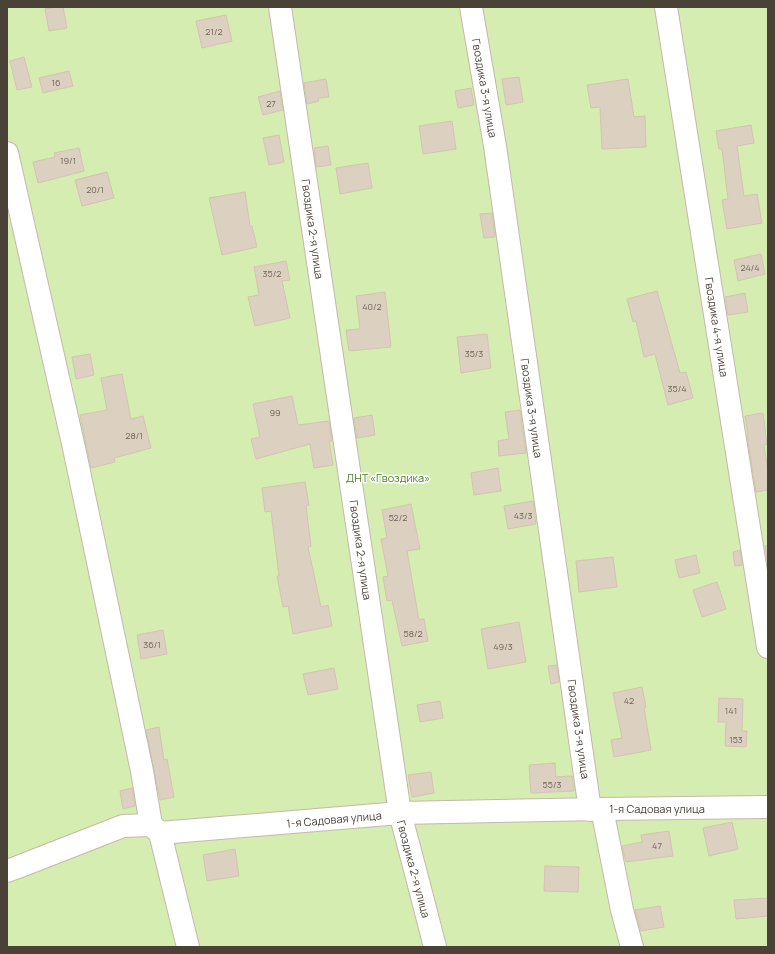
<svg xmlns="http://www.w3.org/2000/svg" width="775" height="954" viewBox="0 0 775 954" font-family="Manrope,sans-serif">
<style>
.garden{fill:#d5edb0}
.building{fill:#dcd0c1;stroke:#d4c4b1}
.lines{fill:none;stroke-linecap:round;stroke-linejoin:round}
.minor-casing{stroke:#c3b9ab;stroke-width:24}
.minor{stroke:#fff;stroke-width:22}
.labels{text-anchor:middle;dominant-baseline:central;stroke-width:3;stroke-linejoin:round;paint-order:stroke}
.number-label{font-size:9px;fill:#6f665a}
.street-label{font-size:11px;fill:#4b4237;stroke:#fff}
.park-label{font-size:11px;fill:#4d8324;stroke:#fff}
</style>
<rect width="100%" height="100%" fill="#f6f2ea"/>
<rect class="garden" x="7" y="7" width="761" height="940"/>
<g class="building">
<path d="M56,7H63L67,28L49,31L45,9Z"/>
<path d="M226,15L232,41L202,48L196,21Z"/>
<path d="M24,57L32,87L17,90L10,61Z"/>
<path d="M69,71L73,86L43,93L39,78Z"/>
<path d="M519,77L523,102L506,105L502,79Z"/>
<path d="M326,79L329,97L318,98L319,101L307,104L304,83Z"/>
<path d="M628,79L634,117L645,116L646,147L602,149L600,107L591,108L587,85Z"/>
<path d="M471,88L474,105L458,108L455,91Z"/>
<path d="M280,91L283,110L263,115L258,97Z"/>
<path d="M452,121L456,149L423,154L419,126Z"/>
<path d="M751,125L754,143L737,146L744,196L757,194L762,223L727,229L722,200L728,199L722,149H719L716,131Z"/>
<path d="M279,135L284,162L269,165L263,138Z"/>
<path d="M328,146L331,165L316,167L314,148Z"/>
<path d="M79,148L84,171L38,183L33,162L55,157L54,153Z"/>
<path d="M368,163L372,188L340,194L336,168Z"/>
<path d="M107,172L114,198L82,206L75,180Z"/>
<path d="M245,192L250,226H252L257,247L222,255L209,198Z"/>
<path d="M492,213L495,237L484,238L480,214Z"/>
<path d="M761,254L765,274L738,281L734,260Z"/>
<path d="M286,261L290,280L282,281L290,318L255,326L248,297L259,295L254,267Z"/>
<path d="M657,291L680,373L686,372L693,398L668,405L655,354L644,357L636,321L633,322L627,299Z"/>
<path d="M385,292L391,347L349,351L346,330L360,329L356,296Z"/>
<path d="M745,293L748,312L728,315L725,297Z"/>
<path d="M487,334L491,368L461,373L457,337Z"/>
<path d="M90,354L94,375L76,379L72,357Z"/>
<path d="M122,374L131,419L143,416L151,448L114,458L115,462L91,468L80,415L107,410L101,378Z"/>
<path d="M292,396L298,425L329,421L332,441H329L333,465L314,468L310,444L256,459L251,439L260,437L253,404Z"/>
<path d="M520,410L526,453L499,456L498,441L509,439L505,412Z"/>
<path d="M763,413L767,444L764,445L768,471V490L756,492L747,435H748L745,416Z"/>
<path d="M372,415L375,435L357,438L354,418Z"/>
<path d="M498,468L501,491L474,495L471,473Z"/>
<path d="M305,482L309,505L306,506L311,546L308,547L321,607L328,605L332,626L293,634L288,606L283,607L277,576H279L271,511L265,512L262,488Z"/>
<path d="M533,501L536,524L508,529L504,506Z"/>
<path d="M411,504L420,549L407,551L419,620L424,619L428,641L402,646L392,600L387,601L383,577L388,576L381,539L387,538L382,510Z"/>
<path d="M768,545V560L767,561L765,546Z"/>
<path d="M740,550L742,565L735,566L733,552Z"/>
<path d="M696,555L700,573L679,578L675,560Z"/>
<path d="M613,557L617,587L579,592L576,561Z"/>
<path d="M717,582L726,609L702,617L693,590Z"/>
<path d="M519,622L526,662L488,669L481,629Z"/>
<path d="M163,630L167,654L141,659L137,635Z"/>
<path d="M557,665L559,682L551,684L548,666Z"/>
<path d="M334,668L338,689L308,695L303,674Z"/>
<path d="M642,687L646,707L644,708L651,750L614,757L611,740L622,738L613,693Z"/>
<path d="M719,698L743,699L742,731H747L746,747L725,746L726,722H718Z"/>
<path d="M440,701L443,718L420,722L417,705Z"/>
<path d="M159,727L164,760L167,759L174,797L160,800L146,730Z"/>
<path d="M555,763L556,777L572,776L574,791L531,793L529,765Z"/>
<path d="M431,772L434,793L412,797L408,775Z"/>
<path d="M132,788L135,806L123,809L120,791Z"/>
<path d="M732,822L738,849L709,856L703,828Z"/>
<path d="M669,831L673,856L626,862L622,846L642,842L641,835Z"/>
<path d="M235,849L239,876L207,881L203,855Z"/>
<path d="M545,866L579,867L578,892L544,891Z"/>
<path d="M768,898V916L736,919L734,900Z"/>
<path d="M660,906L664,927L641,931L635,910Z"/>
</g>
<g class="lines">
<g class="minor-casing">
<g id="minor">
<path d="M280,7L400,813L418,881L435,947"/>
<path d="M471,7L495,146L590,810"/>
<path d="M666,7L768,647"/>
<path d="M7,153L74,448L142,771L151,825"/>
<path d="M602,809L622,910L632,947"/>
<path d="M160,833L188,947"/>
<path d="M7,871L18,867L123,826L151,825L160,833L400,813L602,809L768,807"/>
</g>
</g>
<use href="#minor" class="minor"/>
</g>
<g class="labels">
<g class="number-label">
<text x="214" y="31">21/2</text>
<text x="56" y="82">16</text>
<text x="271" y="103">27</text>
<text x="68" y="160">19/1</text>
<text x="95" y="189">20/1</text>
<text x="750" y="267">24/4</text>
<text x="272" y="273">35/2</text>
<text x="372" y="306">40/2</text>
<text x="474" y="353">35/3</text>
<text x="677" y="388">35/4</text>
<text x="275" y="412">99</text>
<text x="134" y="435">28/1</text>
<text x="523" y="515">43/3</text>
<text x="398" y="517">52/2</text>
<text x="413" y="633">58/2</text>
<text x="152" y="644">36/1</text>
<text x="503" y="646">49/3</text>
<text x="629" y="700">42</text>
<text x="731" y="710">141</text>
<text x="736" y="739">153</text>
<text x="552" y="784">55/3</text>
<text x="657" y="845">47</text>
</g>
<g class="street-label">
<text transform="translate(485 88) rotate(80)">Гвоздика 3-я улица</text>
<text transform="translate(313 229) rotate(82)">Гвоздика 2-я улица</text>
<text transform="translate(717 327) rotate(81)">Гвоздика 4-я улица</text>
<text transform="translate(532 408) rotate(82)">Гвоздика 3-я улица</text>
<text transform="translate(361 550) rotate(82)">Гвоздика 2-я улица</text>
<text transform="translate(579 729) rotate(82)">Гвоздика 3-я улица</text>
<text x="657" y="808">1-я Садовая улица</text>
<text transform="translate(334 819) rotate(-5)">1-я Садовая улица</text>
<text transform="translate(414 869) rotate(75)">Гвоздика 2-я улица</text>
</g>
<g class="park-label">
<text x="388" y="477">ДНТ «Гвоздика»</text>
</g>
</g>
<rect width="775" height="954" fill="none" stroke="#4b4237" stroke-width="16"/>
</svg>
